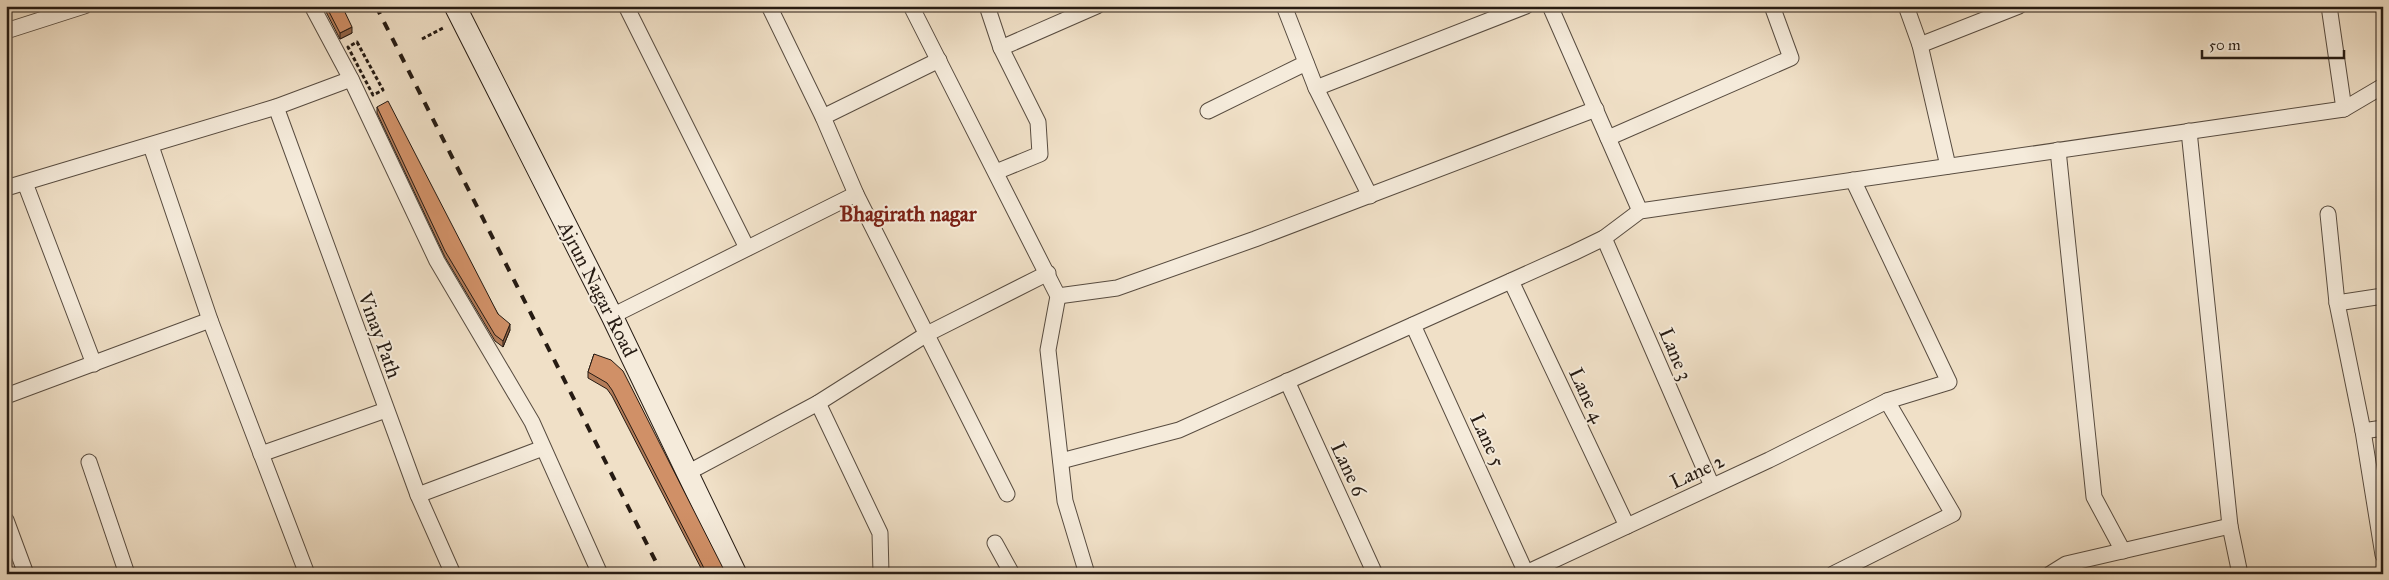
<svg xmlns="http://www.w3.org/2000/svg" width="2389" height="580" viewBox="0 0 2389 580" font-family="'IM FELL Great Primer',serif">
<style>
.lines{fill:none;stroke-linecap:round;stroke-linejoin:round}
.street-casing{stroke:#584c40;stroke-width:17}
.secondary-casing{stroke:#261b13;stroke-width:23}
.path{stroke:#261b13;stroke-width:3;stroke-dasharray:4 2.5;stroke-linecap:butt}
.street{stroke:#f5ebdb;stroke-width:15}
.secondary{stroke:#f5ebdb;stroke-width:21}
.rail{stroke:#261b13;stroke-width:4;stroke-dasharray:9 9;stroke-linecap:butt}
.wall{fill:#b37c59;stroke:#261b13}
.shaded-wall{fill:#926548;stroke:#261b13}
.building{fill:#d09067;stroke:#261b13}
.labels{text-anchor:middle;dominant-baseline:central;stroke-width:4;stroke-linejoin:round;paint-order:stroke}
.street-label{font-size:20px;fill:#261b13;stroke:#f5ebdb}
.neighbourhood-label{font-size:21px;font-weight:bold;fill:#7a1f14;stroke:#f5ebdb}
</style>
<rect width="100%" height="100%" fill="#f0e0c7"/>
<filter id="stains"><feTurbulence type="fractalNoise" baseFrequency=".004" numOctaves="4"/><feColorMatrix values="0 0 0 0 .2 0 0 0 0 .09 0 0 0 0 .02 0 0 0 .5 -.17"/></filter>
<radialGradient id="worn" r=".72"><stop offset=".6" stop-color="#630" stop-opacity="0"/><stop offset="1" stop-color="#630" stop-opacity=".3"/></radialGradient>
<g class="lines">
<g class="street-casing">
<g id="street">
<path d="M312,6L351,79L437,261L532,422L600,574"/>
<path d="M626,6L747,248"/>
<path d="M769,6L823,117L856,194L1007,494"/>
<path d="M911,6L1058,296L1048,350L1065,501L1087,574"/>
<path d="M987,6L1001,48L1038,122L1040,154L996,172"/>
<path d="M1284,6L1316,88L1370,196"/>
<path d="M1550,6L1640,211"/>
<path d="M1906,6L1920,45L1948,166"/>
<path d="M2329,6L2344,109"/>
<path d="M6,31L84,6"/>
<path d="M1920,45L2019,6"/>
<path d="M1001,48L1097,6"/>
<path d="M1316,88L1526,6"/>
<path d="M276,107L418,495L453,574"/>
<path d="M1208,111L1306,63"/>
<path d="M823,117L939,60"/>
<path d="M2189,131L2230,526L2240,574"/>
<path d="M1608,138L1791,58L1772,6"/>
<path d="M151,146L210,320L307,574"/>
<path d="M2058,150L2094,497L2123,551"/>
<path d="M25,183L94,364"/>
<path d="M6,188L276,107L351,79"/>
<path d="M2328,214L2337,303L2363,431L2383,555"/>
<path d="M1604,238L1712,486"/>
<path d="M1511,281L1627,526"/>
<path d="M1058,296L1117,288L1255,239L1596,109"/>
<path d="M2337,303L2383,296"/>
<path d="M612,316L856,194"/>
<path d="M1413,325L1526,573"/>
<path d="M1287,381L1375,574"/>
<path d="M6,396L210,320"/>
<path d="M818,403L880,533L881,574"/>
<path d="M2363,431L2383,428"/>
<path d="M261,454L386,410"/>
<path d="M1061,461L1179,430L1573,253L1604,238L1640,211L2344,109L2383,86"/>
<path d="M89,462L127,574"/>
<path d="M689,472L818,403L927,334L1048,273"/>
<path d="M418,495L543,448"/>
<path d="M6,520L26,574"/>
<path d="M995,543L1012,574"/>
<path d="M1524,574L1769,460L1887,401L1949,382L1853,180"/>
<path d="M1833,574L1953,514L1887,401"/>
<path d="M2050,574L2066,564L2230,526"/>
</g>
</g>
<g class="secondary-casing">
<path id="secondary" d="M455,6L612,316L736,574"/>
</g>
<g class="path">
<path d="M422,39L445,27"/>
<path d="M357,42L383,90L373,95L348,47Z"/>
</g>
<use href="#street" class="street"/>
<use href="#secondary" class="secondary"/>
<path class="rail" d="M376,6L662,574"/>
</g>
<g class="wall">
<path d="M323,6H342L352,33L340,39Z"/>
<path d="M377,107L498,314L510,330L503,347L495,341L445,257L377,113Z"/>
<path d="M594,354L726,574H704L612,396L607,389L588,378V372Z"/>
</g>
<g class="shaded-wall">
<path d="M352,27V33L340,39V33Z"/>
<path d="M510,324V330L503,347V341Z"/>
</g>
<g class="building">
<path d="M326,6H342L352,27L340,33Z"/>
<path d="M388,101L498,314L510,324L503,341L495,335L445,251L377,107Z"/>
<path d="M594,354L611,360L623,371L726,574H707L612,390L607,383L588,372Z"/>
</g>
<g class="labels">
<g class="street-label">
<text transform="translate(598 289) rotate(63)">Ajrun Nagar Road</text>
<text transform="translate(380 335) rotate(70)">Vinay Path</text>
<text transform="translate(1676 354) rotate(67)">Lane 3</text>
<text transform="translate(1587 395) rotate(65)">Lane 4</text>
<text transform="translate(1488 440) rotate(65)">Lane 5</text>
<text transform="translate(1349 469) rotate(65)">Lane 6</text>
<text transform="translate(1697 471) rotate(-25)">Lane 2</text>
</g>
<g class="neighbourhood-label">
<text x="908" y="214">Bhagirath nagar</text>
</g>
</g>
<rect width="2389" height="580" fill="none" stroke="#f0e0c7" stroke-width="25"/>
<rect x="8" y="8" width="2374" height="565" fill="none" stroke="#261b13" stroke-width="2.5"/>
<rect x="12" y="12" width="2364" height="555" fill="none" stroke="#261b13"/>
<path d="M2202 50v8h142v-8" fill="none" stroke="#261b13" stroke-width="2.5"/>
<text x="2209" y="50" font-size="15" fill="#261b13" stroke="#f5ebdb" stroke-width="4" paint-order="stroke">50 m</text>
<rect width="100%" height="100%" filter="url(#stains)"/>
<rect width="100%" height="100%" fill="url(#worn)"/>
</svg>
